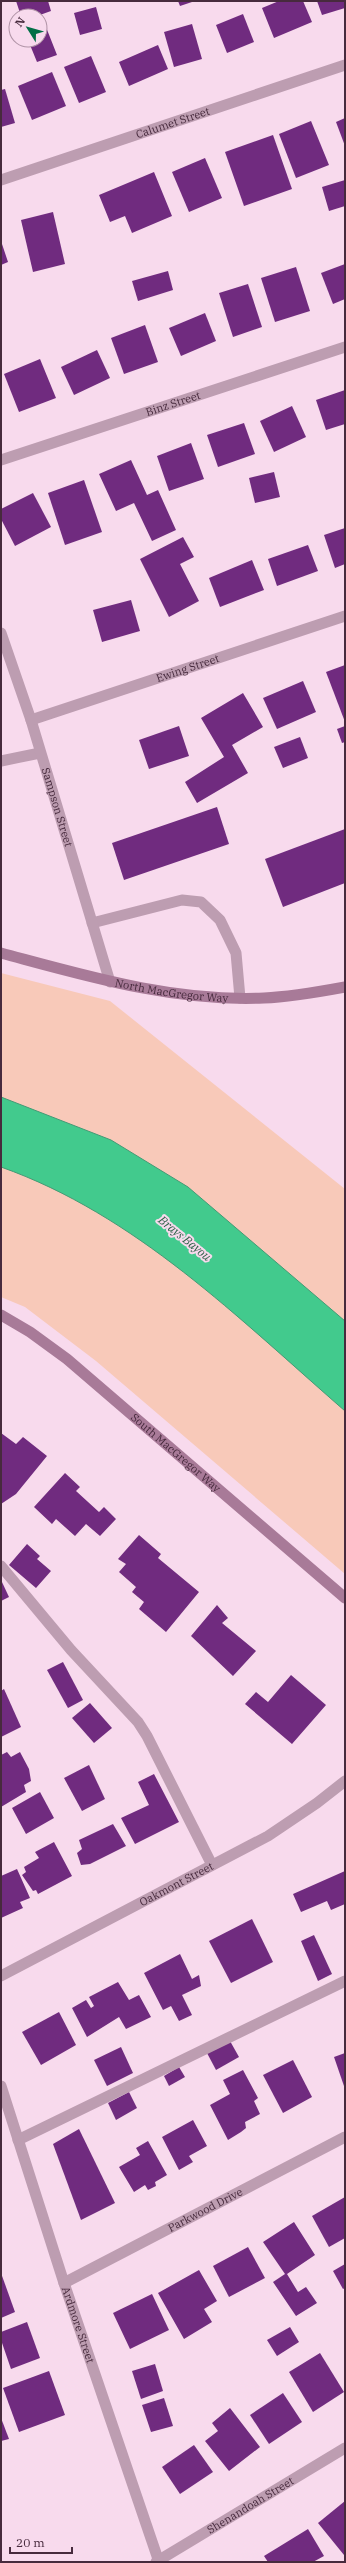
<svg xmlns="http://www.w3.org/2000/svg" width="346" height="2563" viewBox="0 0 346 2563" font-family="'IBM Plex Serif',serif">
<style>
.green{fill:#f8c9b9}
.water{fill:#42ca8d;stroke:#449a75}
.building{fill:#702b7f}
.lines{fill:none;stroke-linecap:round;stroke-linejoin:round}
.service{stroke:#bd9db1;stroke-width:11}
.minor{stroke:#bd9db1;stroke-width:11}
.secondary{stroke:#a87a98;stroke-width:11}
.labels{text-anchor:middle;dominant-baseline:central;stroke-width:4;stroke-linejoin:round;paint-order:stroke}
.street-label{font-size:11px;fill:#472a3d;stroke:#f8daed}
.water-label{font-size:12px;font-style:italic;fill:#2d6147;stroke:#f8daed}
</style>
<rect width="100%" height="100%" fill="#f8daed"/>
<path class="green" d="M1,973L110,1001L345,1189V1574L96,1361L25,1307L1,1297Z"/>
<path class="water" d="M1,1097L111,1140L188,1187L345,1321V1411C238,1318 136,1215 1,1167Z"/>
<g class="building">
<path d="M16,1H48L51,11L37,16H21Z"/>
<path d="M178,1H195L180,6Z"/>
<path d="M279,1H303L312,22L274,38L262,8Z"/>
<path d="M317,1H345V8L322,15Z"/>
<path d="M96,7L102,29L80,35L74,13Z"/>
<path d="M243,14L254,42L227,53L216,25Z"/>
<path d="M44,22L57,55L37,62L28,40H40V23Z"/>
<path d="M192,24L202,59L174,67L164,32Z"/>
<path d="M158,45L168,69L129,86L119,62Z"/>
<path d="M91,56L106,92L79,103L64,67Z"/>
<path d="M52,72L66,106L32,120L18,86Z"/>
<path d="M5,89L15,123L1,127V90Z"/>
<path d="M345,118V146L336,122Z"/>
<path d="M311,121L329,165L296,178L279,134Z"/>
<path d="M273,135L292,189L244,206L225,152Z"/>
<path d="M205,158L222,198L189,212L172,172Z"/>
<path d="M154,172L172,216L132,233L125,216L110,222L99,195Z"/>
<path d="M345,180V206L329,211L322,187Z"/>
<path d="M53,212L65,264L33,272L21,220Z"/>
<path d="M1,241L8,262L1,265Z"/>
<path d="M345,264V299L333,304L321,273Z"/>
<path d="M296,267L310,311L275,322L261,278Z"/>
<path d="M168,271L173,290L138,301L132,281Z"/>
<path d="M248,284L262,327L233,337L219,293Z"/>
<path d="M205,313L216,341L181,356L169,328Z"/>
<path d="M145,325L158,362L124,374L111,338Z"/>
<path d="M97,350L110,378L74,395L61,367Z"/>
<path d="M40,359L56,398L19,412L4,374Z"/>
<path d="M345,390V424L326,430L316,400Z"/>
<path d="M292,406L306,437L274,452L260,421Z"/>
<path d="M244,423L255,454L218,467L207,435Z"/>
<path d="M191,443L204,479L169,491L157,456Z"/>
<path d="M131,460L147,495L158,490L176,530L152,541L134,503L116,511L99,474Z"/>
<path d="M274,472L280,497L255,503L249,478Z"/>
<path d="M84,480L102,532L65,545L48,493Z"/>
<path d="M33,493L51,527L15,546L1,519V509Z"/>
<path d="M345,528V564L335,568L324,535Z"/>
<path d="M183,537L194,557L180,564L199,601L169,617L140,559Z"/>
<path d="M308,545L318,571L277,586L268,559Z"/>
<path d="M252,560L264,590L220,607L209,578Z"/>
<path d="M131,600L140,631L102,642L93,610Z"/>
<path d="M345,665V722L326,672Z"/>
<path d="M303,681L316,712L277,729L263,698Z"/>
<path d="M243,693L263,727L232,745L248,773L197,803L185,782L224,757L201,718Z"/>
<path d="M179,726L189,756L149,769L139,740Z"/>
<path d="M345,726V742L342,743L337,729Z"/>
<path d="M300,737L308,758L283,768L274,747Z"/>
<path d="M217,807L229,844L124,880L112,843Z"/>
<path d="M345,829V883L283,907L265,859Z"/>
<path d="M1,1433L16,1444L23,1437L47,1456L16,1494L1,1504Z"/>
<path d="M65,1473L80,1487L76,1491L99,1512L104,1507L116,1519L100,1536L86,1524L75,1536L56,1519L52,1524L34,1507Z"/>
<path d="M139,1535L161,1554L158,1558L199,1592L166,1632L139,1609L144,1602L132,1592L136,1587L119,1572L126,1564L118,1559Z"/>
<path d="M27,1544L40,1556L37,1559L51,1571L36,1588L9,1565Z"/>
<path d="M1,1580L9,1597L1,1601Z"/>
<path d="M217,1605L228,1618L222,1623L256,1651L233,1676L191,1636Z"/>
<path d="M63,1662L83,1700L68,1708L47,1670Z"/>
<path d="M291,1675L326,1705L292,1744L245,1704L256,1692L268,1702Z"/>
<path d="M4,1689L21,1727L1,1737V1691Z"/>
<path d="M90,1703L112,1728L94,1743L72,1718Z"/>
<path d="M7,1752L11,1757L20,1752L29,1769L31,1781L24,1785L26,1792L1,1807V1755Z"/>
<path d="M89,1765L105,1799L82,1811L64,1778Z"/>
<path d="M154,1774L179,1822L135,1844L121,1818L149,1805L138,1782Z"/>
<path d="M40,1792L54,1818L26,1834L12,1808Z"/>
<path d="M113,1824L126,1846L90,1864L81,1865L77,1853L82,1849L79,1840Z"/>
<path d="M54,1842L72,1876L38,1894L36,1890L33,1891L22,1875L26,1872L24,1867L39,1858L35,1852Z"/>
<path d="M17,1869L30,1898L20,1902L23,1908L1,1918V1876Z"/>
<path d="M345,1871V1904L331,1910L327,1901L301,1912L293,1894Z"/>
<path d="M252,1919L273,1962L231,1983L209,1941Z"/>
<path d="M314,1935L332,1974L318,1981L301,1941Z"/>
<path d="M180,1954L192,1979L199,1975L201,1986L182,1995L192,2015L179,2021L171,2006L163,2010L144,1973Z"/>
<path d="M118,1982L129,2000L139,1995L151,2017L126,2029L119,2017L87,2037L72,2008L86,2000L91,2008L94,2006L89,1997Z"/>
<path d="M59,2012L76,2045L41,2065L22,2032Z"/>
<path d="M230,2041L239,2057L216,2070L207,2053Z"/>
<path d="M121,2047L133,2073L107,2086L94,2060Z"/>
<path d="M345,2053V2089L334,2057Z"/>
<path d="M293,2060L312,2097L283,2113L263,2075Z"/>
<path d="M179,2067L185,2077L169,2086L164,2076Z"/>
<path d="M243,2070L258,2098L254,2101L260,2114L245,2122L246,2128L241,2132L228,2140L210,2105L230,2094L223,2080Z"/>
<path d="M129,2092L137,2108L116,2120L108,2103Z"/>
<path d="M193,2120L207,2146L189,2156L193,2162L179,2170L162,2137Z"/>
<path d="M79,2129L115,2203L81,2220L53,2144Z"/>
<path d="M148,2141L167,2175L155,2182L156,2186L148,2190L145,2185L134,2192L119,2167L140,2155L136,2148Z"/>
<path d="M345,2197V2238L329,2247L312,2216Z"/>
<path d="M294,2222L315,2255L287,2274L298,2292L306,2287L317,2303L296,2316L273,2282L285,2274L263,2242Z"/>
<path d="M248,2247L265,2278L229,2297L213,2266Z"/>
<path d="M345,2264V2288L343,2289L333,2271Z"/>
<path d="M199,2270L217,2301L204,2309L212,2322L184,2339L158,2293Z"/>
<path d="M1,2273L15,2312L1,2318Z"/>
<path d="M152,2294L169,2330L130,2349L113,2313Z"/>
<path d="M27,2322L40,2358L11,2369L1,2340V2332Z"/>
<path d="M290,2327L299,2342L277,2356L267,2340Z"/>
<path d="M320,2353L344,2392L313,2412L289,2372Z"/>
<path d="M155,2364L163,2391L141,2399L132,2371Z"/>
<path d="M49,2371L65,2415L19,2432L3,2388Z"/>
<path d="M283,2393L302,2422L269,2444L250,2415Z"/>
<path d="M164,2398L173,2426L151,2432L142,2405Z"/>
<path d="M230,2408L260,2447L229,2471L205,2441L218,2431L212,2423Z"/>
<path d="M1,2418L9,2439L1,2441Z"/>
<path d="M194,2445L213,2472L180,2494L162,2467Z"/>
<path d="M345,2501V2554L344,2555L318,2523Z"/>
<path d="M308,2529L324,2556L313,2562H268L264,2556Z"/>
</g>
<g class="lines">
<g class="service">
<path d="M1,761L40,753"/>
<path d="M92,923L182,900L201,902L220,920L236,953L240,998"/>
<path d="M1,1566L71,1650L138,1722L147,1736L212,1865"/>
<path d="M18,2140L345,1981"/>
</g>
<g class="minor">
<path id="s1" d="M1,180L345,65"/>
<path id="s2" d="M1,460L345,347"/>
<path id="s3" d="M1,633L31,720L110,982"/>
<path id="s4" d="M31,720L345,616"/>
<path id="s5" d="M1,1976L268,1836L317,1803L345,1781"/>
<path id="s6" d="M1,2086L64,2283L159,2562"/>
<path id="s7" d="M64,2283L345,2137"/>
<path id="s8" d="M156,2562L345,2448"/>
</g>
<g class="secondary">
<path id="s9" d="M1,953C87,976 173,1002 264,998C291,997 318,992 345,987"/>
<path id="s10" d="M1,1315L30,1332L67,1359L345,1598"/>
</g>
</g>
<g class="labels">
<g class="street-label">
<text stroke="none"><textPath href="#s1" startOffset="181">Calumet Street</textPath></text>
<text stroke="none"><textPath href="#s2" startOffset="181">Binz Street</textPath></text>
<text stroke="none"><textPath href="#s4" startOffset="165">Ewing Street</textPath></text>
<text stroke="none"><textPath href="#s3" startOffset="183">Sampson Street</textPath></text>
<text stroke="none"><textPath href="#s9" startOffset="175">North MacGregor Way</textPath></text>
<text stroke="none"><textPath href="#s10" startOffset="223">South MacGregor Way</textPath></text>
<text stroke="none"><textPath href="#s5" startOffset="198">Oakmont Street</textPath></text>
<text stroke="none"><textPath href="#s7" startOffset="159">Parkwood Drive</textPath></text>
<text stroke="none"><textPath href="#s6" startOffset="251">Ardmore Street</textPath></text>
<text stroke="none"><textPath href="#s8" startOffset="110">Shenandoah Street</textPath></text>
</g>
<g class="water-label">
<text transform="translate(185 1238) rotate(39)">Brays Bayou</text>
</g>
</g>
<rect width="346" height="2563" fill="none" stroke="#472a3d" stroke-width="4"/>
<g transform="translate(28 28) rotate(307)"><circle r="19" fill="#f8daed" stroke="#b194a7"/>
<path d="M0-3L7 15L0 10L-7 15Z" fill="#026f47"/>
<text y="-6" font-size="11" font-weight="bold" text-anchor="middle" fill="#472a3d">N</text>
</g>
<path d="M10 2547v6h62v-6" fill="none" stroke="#472a3d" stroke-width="2"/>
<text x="16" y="2547" font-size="12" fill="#472a3d" stroke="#f8daed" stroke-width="3" paint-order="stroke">20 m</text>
</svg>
